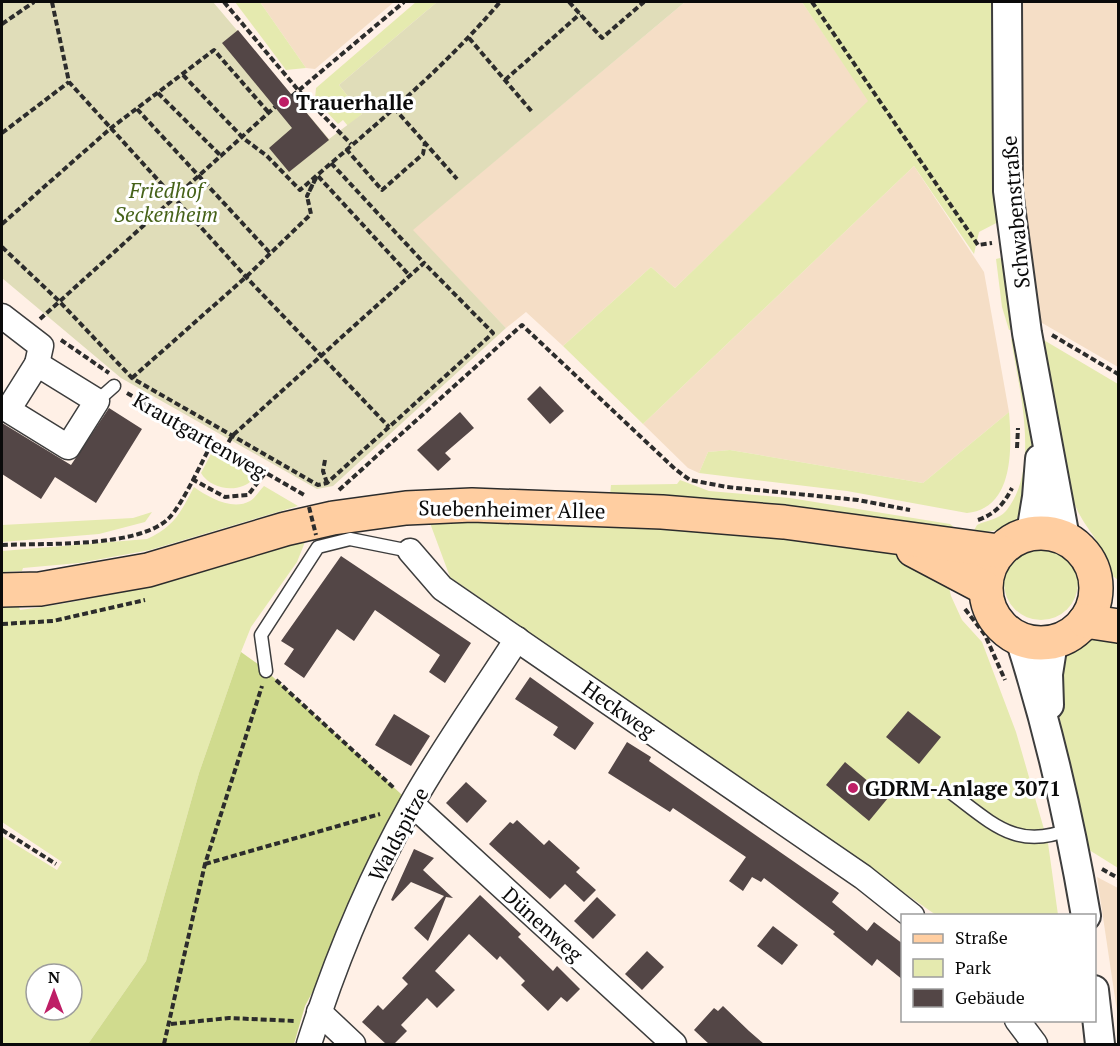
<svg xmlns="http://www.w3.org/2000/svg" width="1120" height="1046" viewBox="0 0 1120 1046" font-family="'PT Serif',serif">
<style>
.farmland{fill:#f5dec6}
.green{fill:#e5eaaf;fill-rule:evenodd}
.forest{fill:#d0db8e}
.cemetery{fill:#e0ddb9}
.building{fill:#534646}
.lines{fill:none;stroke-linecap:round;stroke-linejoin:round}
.service-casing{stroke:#3d3d3d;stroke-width:15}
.minor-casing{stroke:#3d3d3d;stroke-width:27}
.tertiary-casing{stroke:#3d3d3d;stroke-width:32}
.secondary-casing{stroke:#2c2c2c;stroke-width:36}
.path{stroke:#2c2c2c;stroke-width:4;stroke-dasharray:6 3;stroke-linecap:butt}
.service{stroke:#fff;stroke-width:12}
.minor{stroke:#fff;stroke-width:24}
.tertiary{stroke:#fff;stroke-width:28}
.secondary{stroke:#ffcea1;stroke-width:33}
.path-bridge{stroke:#2c2c2c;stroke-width:4;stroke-dasharray:6 3;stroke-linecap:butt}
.poi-dot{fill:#be1e66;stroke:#fff;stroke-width:2}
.labels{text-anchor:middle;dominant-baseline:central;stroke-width:6;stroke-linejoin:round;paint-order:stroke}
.poi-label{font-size:21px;font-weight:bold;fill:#0a0a0a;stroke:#fff;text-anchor:start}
.park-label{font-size:21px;font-style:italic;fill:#466219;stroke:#fff}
.street-label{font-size:21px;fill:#0a0a0a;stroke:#fff}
</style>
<rect width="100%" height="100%" fill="#fff0e6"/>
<g class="farmland">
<path d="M260,2H394L315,69L306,68Z"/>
<path d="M685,2H802L869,101L675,288L651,267L563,346L526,312L506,328L412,230Z"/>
<path d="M1019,2H1118V367L1037,320L1023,227L1017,102Z"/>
<path d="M914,166L984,272L1009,412L923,483L730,450L708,452L699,473L688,468L643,424Z"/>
<path d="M1097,877L1118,888V1018Z"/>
</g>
<g class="green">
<path d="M235,2H260L306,68L286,70Z"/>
<path d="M416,2H437L339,85L362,114L348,126L343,120L338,124L315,99L316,88Z"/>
<path d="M802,2H994L1002,220L979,232L974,254L914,166L643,424L563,346L651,267L675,288L868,101Z"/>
<path d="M1000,258L1008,263L1018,329L1009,330L1002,307L996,259Z"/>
<path d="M1019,338L1035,451L1025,511L1012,523L998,530L972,534L977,525C987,520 998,520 1006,511C1041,468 1019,389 1011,339Z"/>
<path d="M1042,339L1118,384V580L1110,574C1105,541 1082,529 1072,497C1056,447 1051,391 1042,339Z"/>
<path d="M1009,412C1012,448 1014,509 967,513L847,491L699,473L708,452L730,450L923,483Z"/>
<path d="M213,450L252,473L253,479C240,494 211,490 201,473Z"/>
<path d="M680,480L709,491L790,498L950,524L959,532L610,496L611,485L677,484Z"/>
<path d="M264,486L298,506L150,550L79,563L23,568L22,571L2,572V551L147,539C175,526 180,513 194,487C208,497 232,511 250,501C255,498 260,490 264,486Z"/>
<path d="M152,512L145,522L99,534L2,542V525L133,518Z"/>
<path d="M661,522L904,555L946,574L951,596L962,620L982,642L1016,732L1048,843L1058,915H936L450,577L430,523Z"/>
<path d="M307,537L297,562L251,627L241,652L199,773L146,961L88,1044H2V836L57,870L62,862L2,822V604H18L20,610C118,599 213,565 307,537ZM36,974H72V1010H36Z"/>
<circle cx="1041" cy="583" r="37"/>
<path d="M1118,632V868L1086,848C1077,805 1039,680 1072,646C1085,632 1101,633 1118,632Z"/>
</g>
<path class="forest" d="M241,652L262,667L412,804L305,1006L294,1044H88L146,961L199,773Z"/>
<path class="cemetery" d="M2,2H213L329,139L362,114L339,85L437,2H685L413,230L506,328L333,486L317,489L121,378L2,278Z"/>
<g class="building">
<path d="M238,30L329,140L289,172L269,148L292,128L222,43Z"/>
<path d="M540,386L564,411L550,424L527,399Z"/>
<path d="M109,408L142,429L96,503L55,477L41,499L2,474V423L71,465Z"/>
<path d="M460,412L474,428L445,453L451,459L438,471L417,450Z"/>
<path d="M341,556L471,643L445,683L429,672L440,655L375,610L354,641L337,629L304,678L284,664L294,649L281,641Z"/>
<path d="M530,677L594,723L575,750L553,735L558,727L515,699Z"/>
<path d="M908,711L941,737L919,764L886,737Z"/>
<path d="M394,714L430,736L411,766L375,745Z"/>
<path d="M627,742L651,757L649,761L839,893L832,902L867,931L874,922L903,944V980L877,959L872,966L833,934L835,932L764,878L761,882L752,877L743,891L729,881L746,857L673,808L670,812L608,773Z"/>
<path d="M845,762L888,798L869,821L826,785Z"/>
<path d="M466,782L487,801L467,823L446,803Z"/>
<path d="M517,820L544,845L549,840L580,868L576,872L596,890L584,902L565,884L550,899L489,844L510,822L513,824Z"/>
<path d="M414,849L434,858L423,870L453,898L446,897L428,941L414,928L444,896L411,882L393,901L391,900Z"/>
<path d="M480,895L521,934L518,937L553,971L557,966L580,989L567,1002L561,997L548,1011L521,985L525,981L500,956L497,960L469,934L435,971L455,990L437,1008L427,998L401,1025L407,1031L394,1044H386L362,1022L378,1005L383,1010L408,984L402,978Z"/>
<path d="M597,897L616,915L593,939L574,921Z"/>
<path d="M773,926L798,945L782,965L757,946Z"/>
<path d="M647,951L664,967L642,990L625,974Z"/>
<path d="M723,1006L749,1031L764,1044H709L694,1030L714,1008L718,1011Z"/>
</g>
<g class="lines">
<g class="service-casing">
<g id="service">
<path d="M97,401L114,386"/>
<path d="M266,671L261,635L318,547L350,539L410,551"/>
<path d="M950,792C992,823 1016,851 1070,829"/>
</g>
</g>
<g class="minor-casing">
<g id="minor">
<path d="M2,316L41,346L37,364"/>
<path d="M37,364L97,401L68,447L8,410Z"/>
<path d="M410,551L442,588L863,877L912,916"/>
<path d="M412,804L674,1044"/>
<path d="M319,1012L353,1044"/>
<path d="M1017,1020L1035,1044"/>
<path d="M309,1044C335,962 369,880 411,805C443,748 482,694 517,639"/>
</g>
</g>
<g class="tertiary-casing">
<g id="tertiary">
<path d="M1007,2L1008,191L1027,333L1065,538"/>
<path d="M1031,533L1037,497L1040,459"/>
<path d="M1020,639C1049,730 1070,822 1086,916"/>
<path d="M1049,705L1048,674L1053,642"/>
<path d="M1094,990L1100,1044"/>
</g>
</g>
<g class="secondary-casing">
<g id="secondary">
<circle cx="1041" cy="588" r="55"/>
<path d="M913,550L985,588"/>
<path d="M2,590L40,589L148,570L285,529L333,518L406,508L472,505L662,512L784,522L999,551"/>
<path d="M1085,621L1118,626"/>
</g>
</g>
<g class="path">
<path d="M52,2L69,82L246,277L389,427"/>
<path d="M224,2L299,91L351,144"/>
<path d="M569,2L602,38L644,2"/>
<path d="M812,2L978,245L992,243"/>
<path d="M2,24L34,2"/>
<path d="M469,38L533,113"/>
<path d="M183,75L243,138L267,156L300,190C369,130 441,72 500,2"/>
<path d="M505,80L580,14"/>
<path d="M158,93L222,157"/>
<path d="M292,96L404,2"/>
<path d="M394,108L457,179"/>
<path d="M137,109L270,253"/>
<path d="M2,133L69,82"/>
<path d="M346,149L382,190L423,154L425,143"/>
<path d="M331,163L424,263"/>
<path d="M316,178L307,196L317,175L410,276"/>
<path d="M2,224L111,128L214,50L269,113"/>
<path d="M2,247L59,301L132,378L318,485L327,483L493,333L424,263L232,436L224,450"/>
<path d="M40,319L275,107"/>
<path d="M1052,335L1118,374"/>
<path d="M61,340L109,373"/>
<path d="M132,378L246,277L311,214L307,196"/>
<path d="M127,393L306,496"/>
<path d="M1017,448L1018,428"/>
<path d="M325,460L323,471L327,483"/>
<path d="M192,479L225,497L248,495L265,473"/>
<path d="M339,490L522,325L675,469L690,480L727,487L858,500L910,510"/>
<path d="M978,520C995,514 1004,504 1012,488"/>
<path d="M2,545C44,543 137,548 168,519C182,506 202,461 212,443"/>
<path d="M965,609L985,635L1005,680"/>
<path d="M2,624L53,621L145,600"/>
<path d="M276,680L395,789"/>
<path d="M2,830L56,864"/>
<path d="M205,864L380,814"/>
<path d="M1102,869L1118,878"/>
<path d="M171,1024L229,1018L296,1021"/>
<path d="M164,1044L205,864L262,686"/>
</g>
<use href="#service" class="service"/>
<use href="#minor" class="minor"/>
<use href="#tertiary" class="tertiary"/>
<use href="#secondary" class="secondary"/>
<path class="path-bridge" d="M309,507L316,535"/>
</g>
<g class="poi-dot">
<circle cx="284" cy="102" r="6"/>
<circle cx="853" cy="788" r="6"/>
</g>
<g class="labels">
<g class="poi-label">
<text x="296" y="102">Trauerhalle</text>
<text x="865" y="788">GDRM-Anlage 3071</text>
</g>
<g class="park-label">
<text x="166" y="190">Friedhof<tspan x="166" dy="24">Seckenheim</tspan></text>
</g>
<g class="street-label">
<text transform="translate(1015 212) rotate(-95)">Schwabenstraße</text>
<text transform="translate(200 435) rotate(30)">Krautgartenweg</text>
<text transform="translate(512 509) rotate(1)">Suebenheimer Allee</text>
<text transform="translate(619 709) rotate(35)">Heckweg</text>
<text transform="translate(398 834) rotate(-62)">Waldspitze</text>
<text transform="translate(543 924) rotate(42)">Dünenweg</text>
</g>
</g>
<rect width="1120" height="1046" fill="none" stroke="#0a0a0a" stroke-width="6"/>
<rect x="901" y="914" width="195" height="108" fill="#ffffff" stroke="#9d9d9d" stroke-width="1.5"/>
<rect x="913" y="934" width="30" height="9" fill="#ffcea1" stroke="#9d9d9d" stroke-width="1.5"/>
<text x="955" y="944" font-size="18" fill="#0a0a0a">Straße</text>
<rect x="913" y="959" width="30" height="18" fill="#e5eaaf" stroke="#9d9d9d" stroke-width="1.5"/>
<text x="955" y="974" font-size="18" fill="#0a0a0a">Park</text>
<rect x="913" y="989" width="30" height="18" fill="#534646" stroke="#9d9d9d" stroke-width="1.5"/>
<text x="955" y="1004" font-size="18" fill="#0a0a0a">Gebäude</text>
<g transform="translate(54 992)"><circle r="28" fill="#ffffff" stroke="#9d9d9d" stroke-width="1.5"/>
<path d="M0-4.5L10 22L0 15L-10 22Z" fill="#be1e66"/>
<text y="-9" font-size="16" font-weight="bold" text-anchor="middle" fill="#0a0a0a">N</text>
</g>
</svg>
